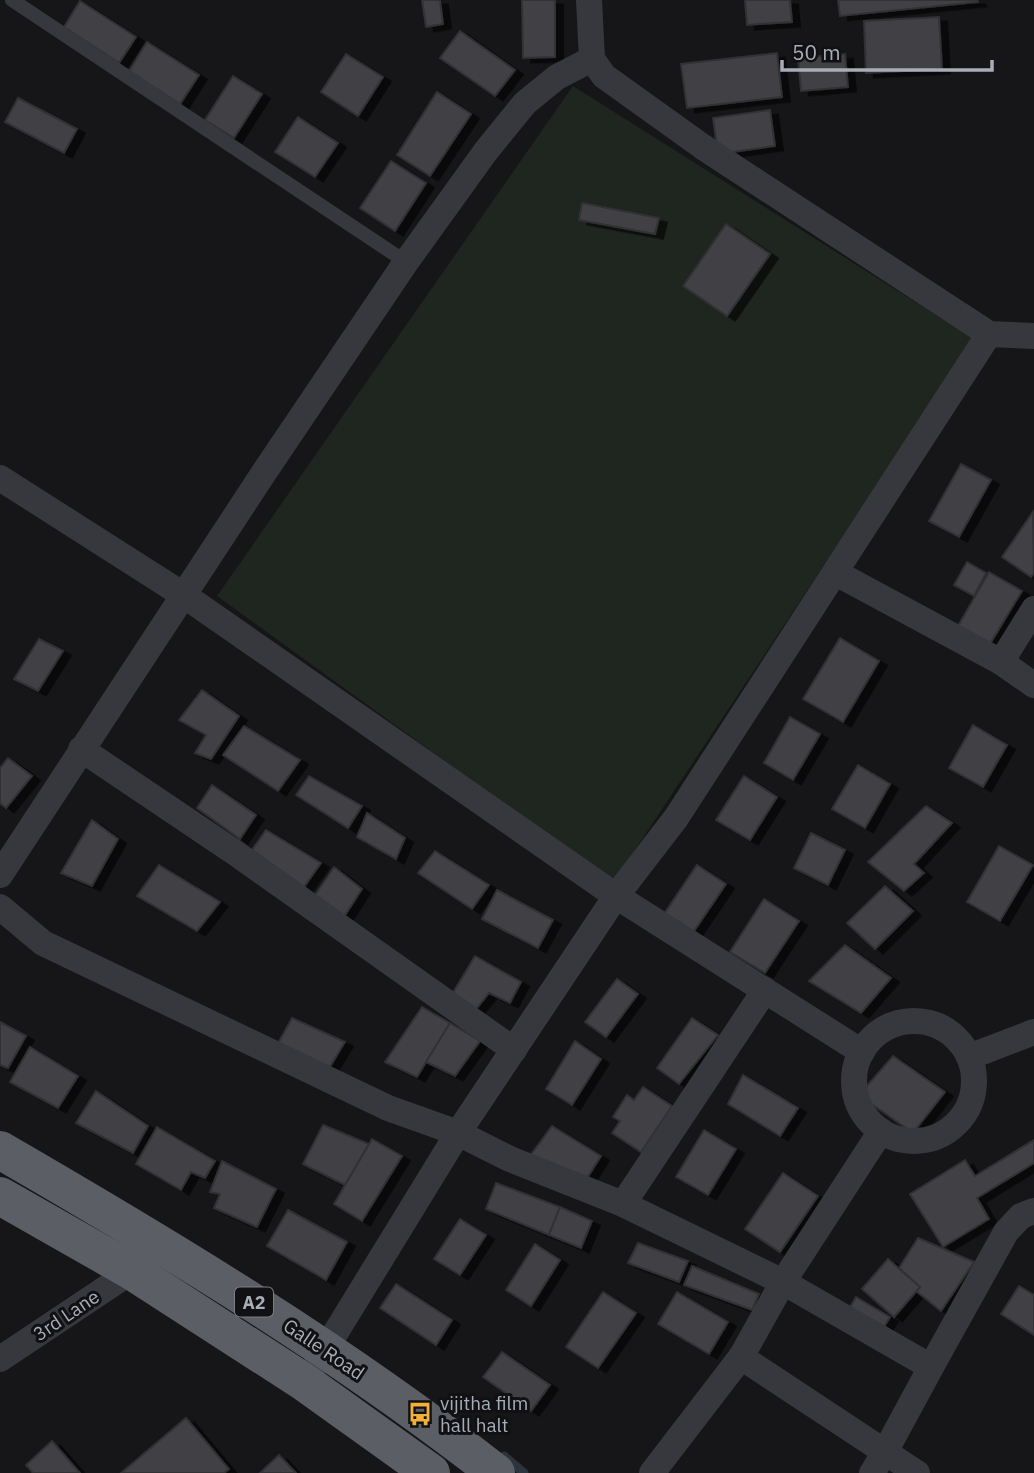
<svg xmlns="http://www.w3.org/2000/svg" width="1034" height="1473" viewBox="0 0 1034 1473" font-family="'IBM Plex Sans',sans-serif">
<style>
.green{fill:#1e261f}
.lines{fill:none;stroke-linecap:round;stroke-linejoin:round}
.stream{stroke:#2c353c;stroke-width:9}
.building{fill:#404145;stroke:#303034;stroke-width:2;filter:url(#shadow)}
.service{stroke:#37383d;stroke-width:14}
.minor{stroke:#37383d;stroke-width:26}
.trunk{stroke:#5b5e65;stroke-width:38}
.labels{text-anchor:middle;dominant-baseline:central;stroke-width:6;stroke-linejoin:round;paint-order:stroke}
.shield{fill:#111113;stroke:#7b7e86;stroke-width:2}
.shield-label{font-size:18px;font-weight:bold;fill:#a8adb8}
.street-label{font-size:19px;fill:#a8adb8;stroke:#111113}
.poi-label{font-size:19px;fill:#a8adb8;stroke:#111113;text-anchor:start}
</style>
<defs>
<filter id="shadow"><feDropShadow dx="8" dy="4.5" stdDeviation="0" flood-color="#0009"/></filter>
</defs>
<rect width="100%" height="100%" fill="#161618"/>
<path class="green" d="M573,86L974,339L613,883L217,596Z"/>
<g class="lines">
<path class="stream" d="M504,1456L524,1473"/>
</g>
<g class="building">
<path d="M422,0H440L443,24L426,27Z"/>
<path d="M522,0H555V57L523,58Z"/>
<path d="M745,0H790L792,22L747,25Z"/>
<path d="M838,0H977L978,2L840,16Z"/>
<path d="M80,1L136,37L119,63L64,27Z"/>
<path d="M939,17L942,69L866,73L864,21Z"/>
<path d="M460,31L515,70L495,96L440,58Z"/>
<path d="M147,42L199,75L180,104L129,71Z"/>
<path d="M777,53L782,97L687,108L681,64Z"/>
<path d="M346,54L383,77L358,116L321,92Z"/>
<path d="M845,54L848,87L801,91L798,58Z"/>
<path d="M233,76L262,94L234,138L205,120Z"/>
<path d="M437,92L471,114L430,176L397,155Z"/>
<path d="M18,98L77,129L64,153L5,122Z"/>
<path d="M770,110L775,146L718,154L713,118Z"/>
<path d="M298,117L338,143L315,177L275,152Z"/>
<path d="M391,161L426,183L395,231L360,208Z"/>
<path d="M582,203L659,218L655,234L579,220Z"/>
<path d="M726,224L770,254L727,316L683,286Z"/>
<path d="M961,464L991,480L959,537L929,521Z"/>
<path d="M1033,512L1034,573L1031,577L1002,557Z"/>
<path d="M967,562L986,573L974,596L954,585Z"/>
<path d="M989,572L1022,591L990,644L958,626Z"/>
<path d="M840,638L879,661L843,722L803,699Z"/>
<path d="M39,639L63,651L38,691L14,679Z"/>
<path d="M202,690L239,716L211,759L195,753L206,735L179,720Z"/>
<path d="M790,717L820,734L793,780L764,763Z"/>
<path d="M973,725L1007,745L983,787L949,768Z"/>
<path d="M244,726L300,760L278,791L223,755Z"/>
<path d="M8,758L32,776L6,808L0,803V768Z"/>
<path d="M858,765L890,784L865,828L832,809Z"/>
<path d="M309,776L362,806L348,828L296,795Z"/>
<path d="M744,776L777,797L750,840L716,820Z"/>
<path d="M212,785L256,815L240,839L197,808Z"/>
<path d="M926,806L952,823L914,864L924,873L904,891L868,862Z"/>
<path d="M367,813L405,838L396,859L357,837Z"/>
<path d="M92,820L118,839L92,886L61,873Z"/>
<path d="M266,830L321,863L304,887L252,850Z"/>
<path d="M811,833L845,850L828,885L794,868Z"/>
<path d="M999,846L1033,865L1000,921L967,902Z"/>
<path d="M435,851L489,885L472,909L418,873Z"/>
<path d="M159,865L220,902L197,931L137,896Z"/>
<path d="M697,865L726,884L692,934L664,914Z"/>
<path d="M334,867L362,889L340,923L311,901Z"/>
<path d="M885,886L913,911L875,949L847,923Z"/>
<path d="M497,890L553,920L538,948L482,919Z"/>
<path d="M764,899L799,921L765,973L730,952Z"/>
<path d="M845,945L891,978L861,1013L809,981Z"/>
<path d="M475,956L521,982L510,1003L489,993L474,1012L451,996Z"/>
<path d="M617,979L638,994L606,1037L585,1022Z"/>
<path d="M422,1007L450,1023L417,1077L385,1062Z"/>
<path d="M292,1018L345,1042L328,1070L276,1047Z"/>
<path d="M692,1018L718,1035L679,1084L657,1068Z"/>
<path d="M0,1022L26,1036L8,1068L0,1065Z"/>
<path d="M450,1023L480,1041L455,1076L426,1062Z"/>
<path d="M575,1041L601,1059L572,1105L546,1089Z"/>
<path d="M30,1047L78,1076L58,1108L10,1082Z"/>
<path d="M893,1056L945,1092L913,1133L859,1095Z"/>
<path d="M743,1075L798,1108L780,1136L728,1104Z"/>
<path d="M643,1087L672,1106L641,1152L612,1133L620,1121L613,1117L627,1095L634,1100Z"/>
<path d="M96,1091L148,1126L133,1153L76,1123Z"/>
<path d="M323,1125L369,1144L345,1185L303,1164Z"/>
<path d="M552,1126L601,1156L584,1183L530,1156Z"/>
<path d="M157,1127L215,1161L205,1178L191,1172L181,1190L136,1164Z"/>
<path d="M704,1130L736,1149L708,1195L676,1177Z"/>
<path d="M372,1139L402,1156L362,1221L334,1204Z"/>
<path d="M1034,1140V1163L977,1198L989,1219L943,1247L910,1194L965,1160L975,1176Z"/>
<path d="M222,1161L276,1189L257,1227L214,1208L220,1194L210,1192Z"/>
<path d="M783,1173L818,1196L780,1252L745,1229Z"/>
<path d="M496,1183L560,1207L549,1235L486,1209Z"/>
<path d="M560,1207L592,1221L581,1248L549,1235Z"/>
<path d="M288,1210L347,1242L326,1280L267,1246Z"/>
<path d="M460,1219L486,1235L460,1275L434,1259Z"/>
<path d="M918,1238L974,1262L941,1311L916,1291L920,1287L899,1268Z"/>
<path d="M638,1243L688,1261L679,1282L628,1263Z"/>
<path d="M535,1244L560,1260L531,1306L506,1290Z"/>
<path d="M888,1259L920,1287L894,1317L862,1289Z"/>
<path d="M692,1266L759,1294L752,1310L684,1285Z"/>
<path d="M396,1284L452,1320L436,1345L380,1308Z"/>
<path d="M1019,1286L1034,1295V1335L1001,1314Z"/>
<path d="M603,1292L636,1313L598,1368L566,1347Z"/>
<path d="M677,1292L728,1322L709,1354L658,1324Z"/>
<path d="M856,1297L890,1317L881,1332L847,1312Z"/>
<path d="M502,1352L550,1385L531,1411L483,1377Z"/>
<path d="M186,1418L229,1469L224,1473H121Z"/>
<path d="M52,1441L80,1473H33L26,1465Z"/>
<path d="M279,1455L296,1473H260Z"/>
</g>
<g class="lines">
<path class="service" d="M12,0L406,262"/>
<g class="minor">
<path d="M589,0L592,59L604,76L703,147L989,334L1034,336"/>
<path d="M0,478L185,596L616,896L862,1052"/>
<path d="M836,573L1001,662L1034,685"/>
<path d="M1001,662L1034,609"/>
<path d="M81,749L234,852L514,1050"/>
<path d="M0,875L265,471L406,262L486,151L525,103L557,77L592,59"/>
<path d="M0,907L43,943L388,1108L458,1133L510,1159L623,1204L783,1282L931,1367L885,1452L917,1473"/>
<circle cx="914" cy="1081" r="60"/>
<path d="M969,1057L1034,1032"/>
<path d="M623,1204L765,990"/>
<path d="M741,1357L885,1452L872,1473"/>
<path d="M0,1359L132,1271"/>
<path d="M317,1363L458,1133L616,896L676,818L989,334"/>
<path d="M931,1367L1006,1232L1021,1216L1034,1211"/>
<path d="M652,1473L741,1357L783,1282L881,1131"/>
</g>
<g class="trunk">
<path d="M0,1150C171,1249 340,1351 496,1473"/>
<path d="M0,1196L132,1271L304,1382L431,1473"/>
</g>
</g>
<defs>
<g id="bus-bare" transform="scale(1.89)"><path d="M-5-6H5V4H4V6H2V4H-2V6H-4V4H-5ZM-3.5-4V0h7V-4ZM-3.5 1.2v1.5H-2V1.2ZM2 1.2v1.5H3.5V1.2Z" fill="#f2b134" stroke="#111113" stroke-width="2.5" paint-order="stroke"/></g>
</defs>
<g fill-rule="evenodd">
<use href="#bus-bare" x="420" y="1414"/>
</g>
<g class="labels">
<rect class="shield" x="235" y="1287.5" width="38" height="29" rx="5"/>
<g class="shield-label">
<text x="254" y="1302">A2</text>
</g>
<g class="street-label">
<text transform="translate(66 1315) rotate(-34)">3rd Lane</text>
<text transform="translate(324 1349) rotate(34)">Galle Road</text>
</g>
<g class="poi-label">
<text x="440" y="1403">vijitha film<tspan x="440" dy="22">hall halt</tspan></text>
</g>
</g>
<path d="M782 60v10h210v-10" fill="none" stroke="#a8adb8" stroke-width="3.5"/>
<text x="792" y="60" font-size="21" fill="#a8adb8" stroke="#111113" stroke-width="5" paint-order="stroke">50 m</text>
</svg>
